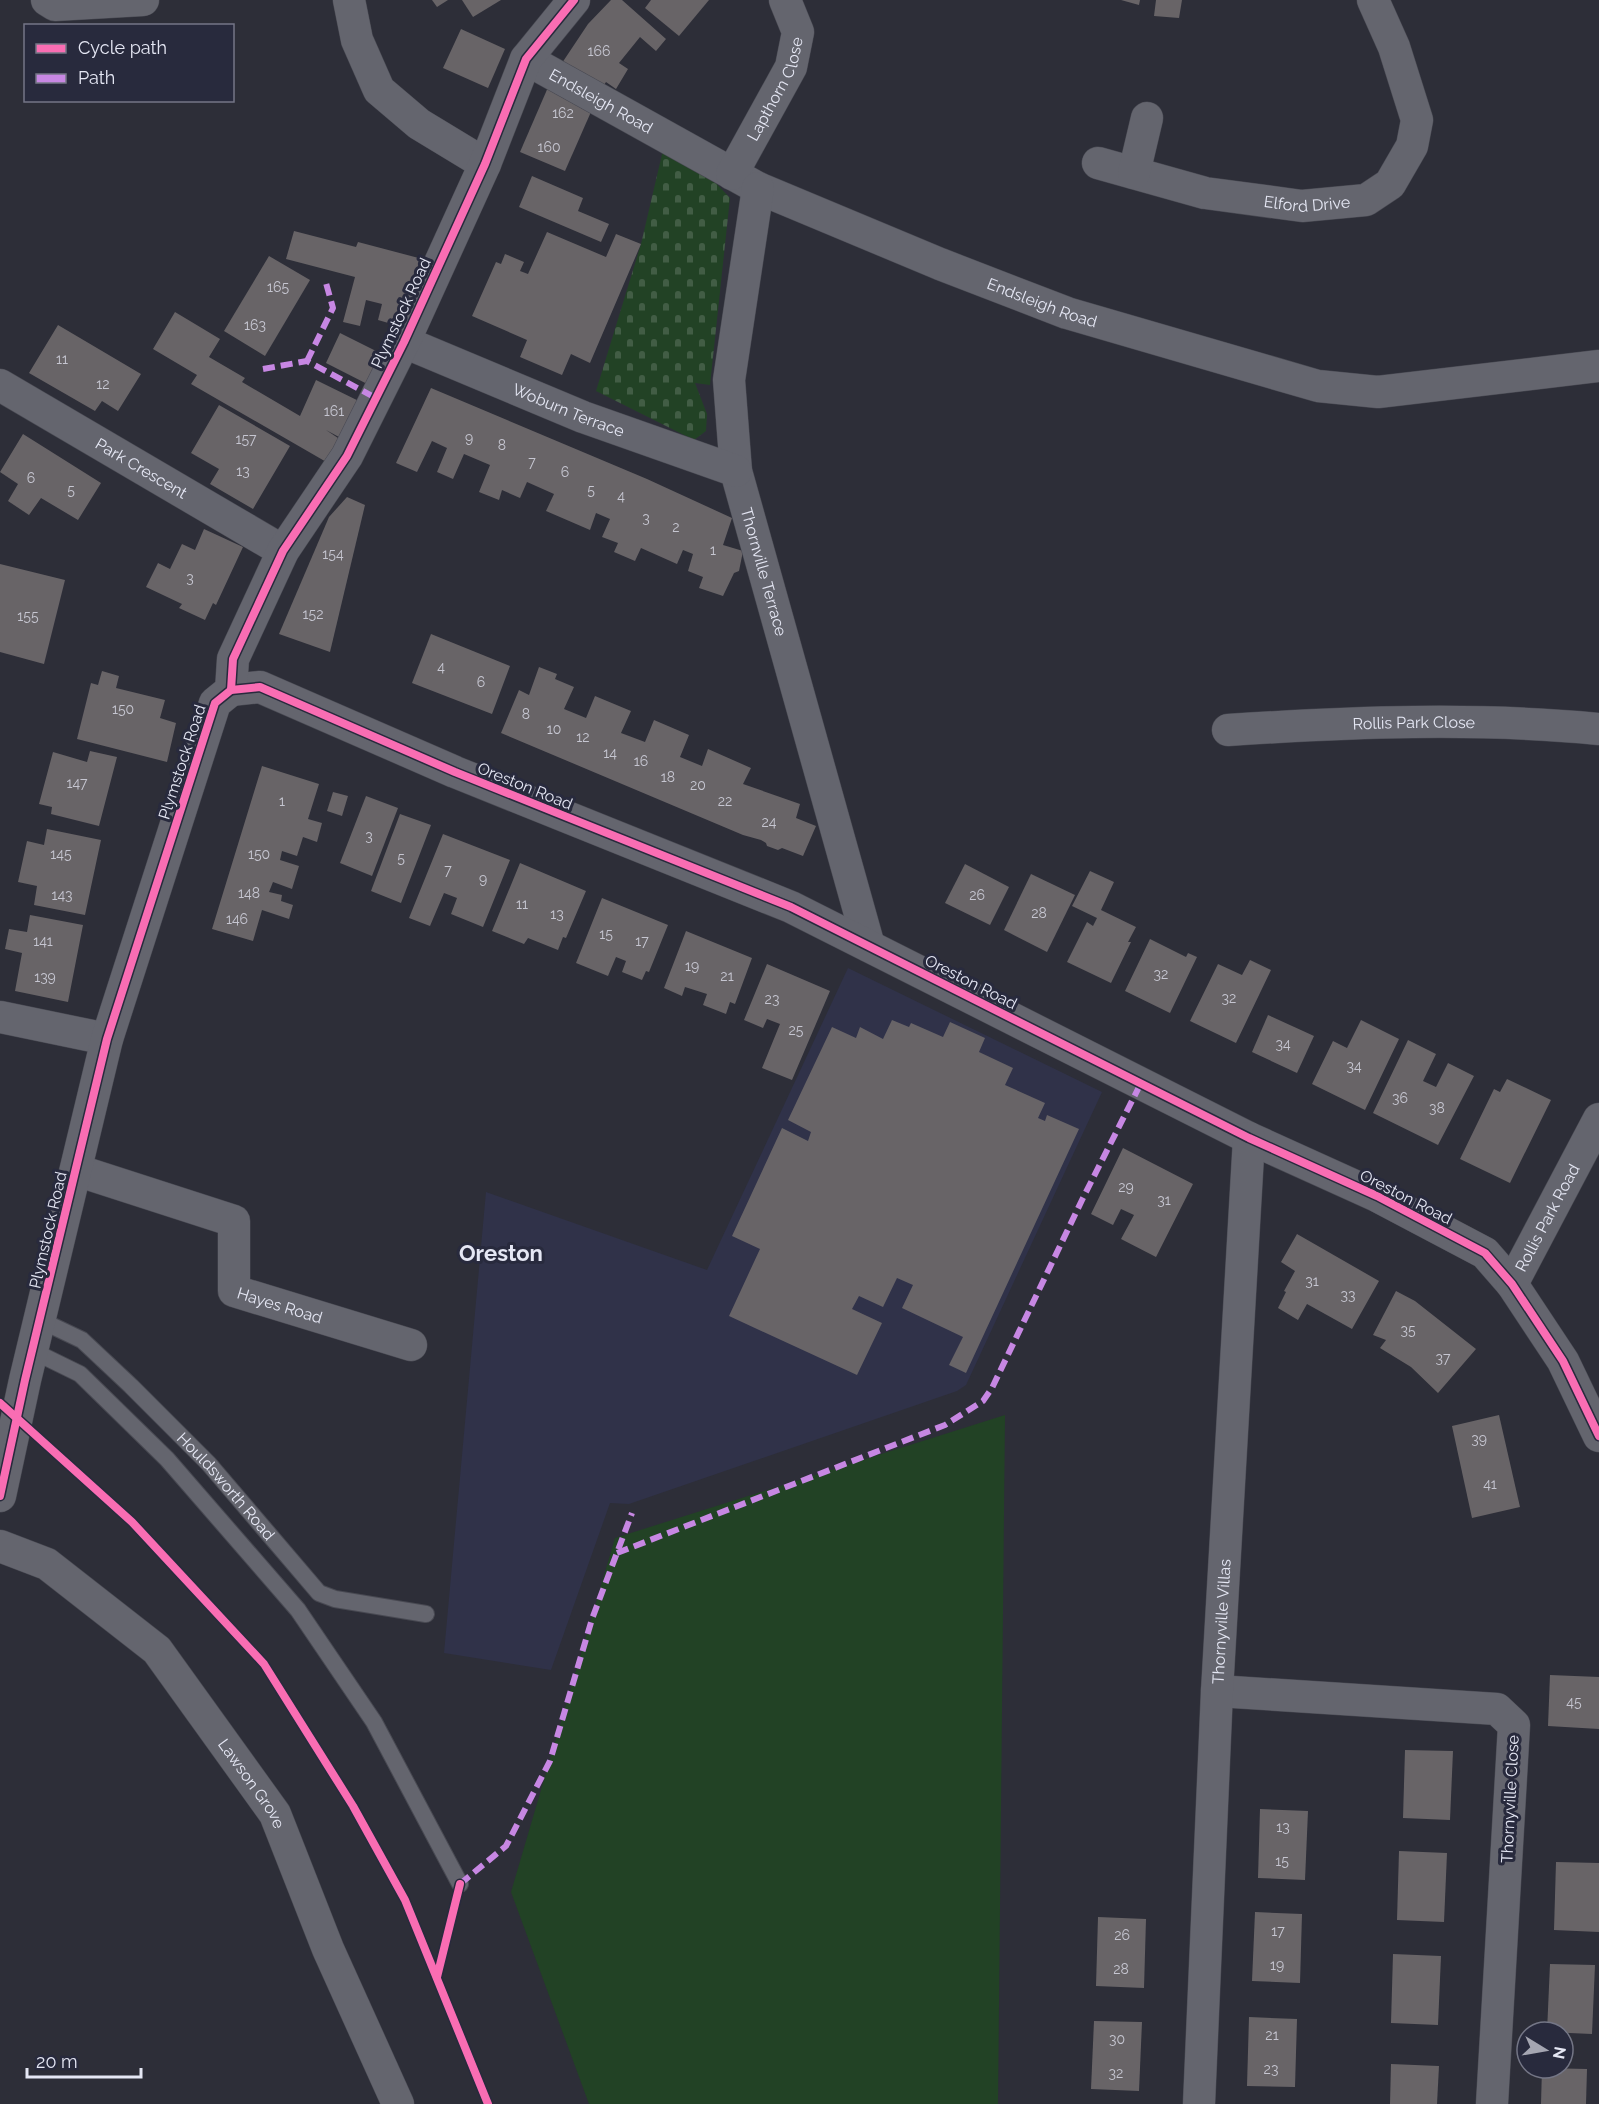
<svg xmlns="http://www.w3.org/2000/svg" width="1599" height="2104" viewBox="0 0 1599 2104" font-family="Raleway,sans-serif">
<style>
.built{fill:#303249}
.cemetery{fill:url(#cemetery-stones)}
.green{fill:#224225}
.building{fill:#686467}
.lines{fill:none;stroke-linecap:round;stroke-linejoin:round}
.service-casing{stroke:#484952;stroke-width:18}
.minor-casing{stroke:#484952;stroke-width:33}
.service{stroke:#64656e;stroke-width:16}
.minor{stroke:#64656e;stroke-width:32}
.quiet{stroke:#c787e3;stroke-width:6;stroke-dasharray:12 6;stroke-linecap:butt}
.cycleway-casing{stroke:#282a3d;stroke-width:11}
.cycleway{stroke:#f96db3;stroke-width:8}
.labels{text-anchor:middle;dominant-baseline:central;stroke-width:6;stroke-linejoin:round;paint-order:stroke}
.number-label{font-size:14px;fill:#c6c6d1}
.street-label{font-size:16px;fill:#e5e7f4;stroke:#282a3d}
.district-label{font-size:22px;font-weight:bold;fill:#e5e7f4;stroke:#282a3d}
</style>
<defs>
<pattern id="cemetery-stones" width="16" height="16" patternUnits="userSpaceOnUse" patternTransform="scale(1.5)"><rect width="16" height="16" fill="#224225"/><path d="M2 7V4a2 2 0 0 1 4 0v3zM10 15v-3a2 2 0 0 1 4 0v3z" fill="#425d45"/></pattern>
</defs>
<rect width="100%" height="100%" fill="#2d2e38"/>
<path class="built" d="M848,968L1102,1092L966,1385L957,1391L629,1504L610,1503L551,1670L444,1653L486,1192L707,1270Z"/>
<path class="cemetery" d="M663,150L713,180L730,198L710,385L695,383L707,414L706,431L694,440L596,391L641,244Z"/>
<path class="green" d="M1005,1415L998,2104H589L511,1892L615,1538Z"/>
<g class="building">
<path d="M432,0H448L437,7Z"/>
<path d="M462,0H501L473,17Z"/>
<path d="M611,0H622L666,39L656,51L640,37L619,63L628,69L616,89L606,82L600,91L560,66L588,24Z"/>
<path d="M651,0H709L679,36L645,8Z"/>
<path d="M1121,0H1140L1139,5Z"/>
<path d="M1156,0H1182L1179,18L1154,16Z"/>
<path d="M461,29L505,49L488,88L443,68Z"/>
<path d="M549,85L594,105L565,171L520,152Z"/>
<path d="M532,176L583,198L578,211L609,224L601,242L519,207Z"/>
<path d="M294,231L356,247L358,242L430,261L409,329L378,320L382,304L366,300L360,326L343,322L355,277L286,259Z"/>
<path d="M547,232L606,257L616,234L641,244L590,363L571,354L562,375L520,357L527,340L472,316L496,262L501,264L505,254L524,262L520,271L528,274Z"/>
<path d="M269,256L310,280L265,356L224,331Z"/>
<path d="M175,312L220,339L209,357L245,378L242,382L300,416L316,380L369,406L350,443L326,430L347,444L335,467L191,384L197,375L153,349Z"/>
<path d="M58,325L141,374L118,411L102,401L95,411L29,373Z"/>
<path d="M340,333L392,359L377,389L326,363Z"/>
<path d="M431,388L647,479L732,518L723,545L743,551L739,571L734,573L723,596L699,588L703,577L688,571L693,554L683,550L677,564L641,548L635,561L614,552L618,543L602,537L610,519L596,513L590,530L546,511L554,494L527,482L520,498L502,490L499,500L479,492L490,465L464,454L453,479L437,472L447,448L432,441L417,472L396,463Z"/>
<path d="M219,405L290,446L253,509L210,484L219,469L191,453Z"/>
<path d="M23,434L101,483L78,520L41,498L29,515L8,501L18,484L0,472Z"/>
<path d="M347,497L365,505L330,652L279,634L329,517Z"/>
<path d="M204,529L243,547L216,605L213,603L205,620L179,608L182,604L146,587L158,563L170,569L182,544L195,550Z"/>
<path d="M0,564L65,580L44,664L0,652Z"/>
<path d="M431,634L510,666L492,714L412,683Z"/>
<path d="M539,667L557,674L555,679L574,687L564,709L586,718L595,696L631,711L621,733L645,742L654,720L689,735L680,757L702,766L708,749L751,768L743,784L800,804L796,818L816,826L803,856L782,848L778,850L767,846L766,843L761,840L743,835L501,733L519,690L529,695Z"/>
<path d="M102,671L119,676L116,688L165,700L160,718L176,723L167,762L77,739L91,683L98,685Z"/>
<path d="M90,751L117,757L99,826L51,814L52,807L39,804L53,752L87,762Z"/>
<path d="M262,766L319,784L308,819L322,823L317,842L303,837L297,856L282,851L280,860L299,866L292,889L273,882L269,892L282,895L281,901L293,905L289,919L262,910L253,941L212,929Z"/>
<path d="M333,792L348,796L342,816L327,811Z"/>
<path d="M366,796L398,808L372,876L340,863Z"/>
<path d="M400,814L431,825L401,903L371,891Z"/>
<path d="M47,829L101,840L85,915L34,905L37,886L18,882L27,841L44,845Z"/>
<path d="M443,834L510,860L483,927L451,914L457,898L444,893L430,926L409,918Z"/>
<path d="M520,863L586,891L566,938L563,937L558,950L528,938L524,944L492,931Z"/>
<path d="M965,864L1009,887L990,925L945,903Z"/>
<path d="M1090,871L1114,882L1101,910L1136,927L1128,942H1131L1111,983L1067,962L1087,922L1093,926L1097,918L1072,906Z"/>
<path d="M1031,874L1075,895L1047,952L1004,930Z"/>
<path d="M602,898L668,925L649,972L646,971L642,980L622,972L626,961L616,957L608,976L576,963Z"/>
<path d="M30,915L83,925L68,1002L15,991L22,953L5,949L9,929L27,932Z"/>
<path d="M686,931L752,958L735,1004L730,1002L726,1014L703,1005L707,994L685,987L682,996L664,988Z"/>
<path d="M1150,939L1186,957L1188,953L1197,957L1170,1013L1125,991Z"/>
<path d="M1250,960L1271,970L1236,1043L1190,1021L1218,964L1242,975Z"/>
<path d="M767,964L830,991L792,1080L762,1068L780,1024L767,1019L763,1028L744,1020Z"/>
<path d="M1268,1015L1314,1036L1297,1073L1252,1052Z"/>
<path d="M892,1020L909,1027L911,1023L943,1037L950,1022L985,1038L979,1052L1013,1068L1005,1085L1045,1103L1038,1118L1045,1121L1047,1115L1079,1129L966,1373L949,1365L963,1337L902,1308L913,1285L897,1278L883,1307L859,1296L852,1309L882,1323L857,1375L729,1316L760,1249L732,1236L782,1128L808,1141L811,1132L788,1120L832,1027L856,1038L860,1027L883,1039Z"/>
<path d="M1361,1020L1399,1039L1365,1110L1312,1084L1333,1041L1347,1048Z"/>
<path d="M1408,1040L1436,1054L1423,1081L1436,1087L1448,1063L1474,1076L1438,1145L1373,1113Z"/>
<path d="M1507,1079L1551,1100L1510,1183L1460,1159L1494,1089L1500,1092Z"/>
<path d="M1123,1148L1193,1184L1156,1257L1121,1239L1134,1215L1121,1209L1113,1225L1091,1214Z"/>
<path d="M1297,1234L1379,1281L1352,1329L1307,1304L1298,1320L1278,1308L1286,1292L1284,1291L1295,1271L1281,1262Z"/>
<path d="M1396,1291L1415,1301L1476,1349L1438,1393L1411,1367L1380,1348L1386,1340L1373,1335Z"/>
<path d="M1499,1415L1520,1507L1472,1518L1452,1426Z"/>
<path d="M1550,1675L1599,1677V1729L1548,1726Z"/>
<path d="M1405,1750L1453,1751L1450,1820L1403,1818Z"/>
<path d="M1260,1809L1308,1811L1305,1880L1258,1878Z"/>
<path d="M1399,1851L1447,1853L1444,1922L1397,1920Z"/>
<path d="M1556,1862L1599,1863V1932L1554,1930Z"/>
<path d="M1255,1912L1302,1914L1300,1983L1252,1981Z"/>
<path d="M1098,1917L1146,1919L1144,1988L1096,1986Z"/>
<path d="M1393,1954L1441,1956L1438,2025L1391,2023Z"/>
<path d="M1550,1964L1595,1965L1592,2034L1547,2032Z"/>
<path d="M1249,2017L1297,2019L1295,2087L1247,2086Z"/>
<path d="M1094,2021L1142,2022L1139,2091L1091,2089Z"/>
<path d="M1391,2064L1439,2066L1437,2104H1390Z"/>
<path d="M1542,2068L1587,2069L1586,2104H1541Z"/>
</g>
<g class="lines">
<g class="service-casing">
<g id="service">
<path id="s1" d="M40,1320L82,1340L131,1386L209,1464L319,1593L335,1599L426,1614"/>
<path d="M33,1351L80,1374L167,1459L298,1610L374,1722L460,1884"/>
</g>
</g>
<g class="minor-casing">
<g id="minor">
<path d="M47,0L55,5L143,0"/>
<path d="M349,0L357,40L379,90L419,124L485,164"/>
<path id="s2" d="M526,59L758,188L940,264L1067,313L1318,386L1378,392L1599,366"/>
<path id="s3" d="M1098,163L1205,193L1302,206L1366,200L1390,184L1412,146L1417,120L1394,47L1373,0"/>
<path d="M1134,173L1147,118"/>
<path id="s4" d="M732,174L791,67L798,32L785,0"/>
<path id="s5" d="M758,188L729,380L736,471L869,946"/>
<path id="s6" d="M404,342L583,417L736,471"/>
<path id="s7" d="M0,385L283,551"/>
<path d="M231,690L260,687L455,772L791,907L1249,1138L1377,1196L1485,1253L1512,1284L1563,1361L1599,1436"/>
<path id="s8" d="M1228,730C1351,722 1476,717 1599,729"/>
<path d="M0,1017L107,1039"/>
<path id="s9" d="M76,1170L234,1221V1291L411,1345"/>
<path id="s10" d="M1512,1284L1599,1119"/>
<path d="M0,1496L25,1380L107,1039L215,703L231,690L233,659L283,551L347,456L404,342L485,164L526,59L574,0"/>
<path id="s11" d="M0,1546L47,1564L157,1650L275,1814L328,1949L398,2104"/>
<path d="M1217,1691L1497,1709L1514,1725L1492,2104"/>
<path id="s12" d="M1199,2104L1217,1691L1249,1138"/>
</g>
</g>
<use href="#service" class="service"/>
<use href="#minor" class="minor"/>
<g class="quiet">
<path d="M307,361L333,308L326,283"/>
<path d="M263,369L307,361L376,398"/>
<path d="M617,1553L945,1425L983,1401L992,1388L1083,1198L1141,1083"/>
<path d="M460,1884L506,1846L550,1761L592,1619L632,1513"/>
</g>
<g class="cycleway-casing">
<g id="cycleway">
<path d="M231,690L260,687L455,772L791,907L1249,1138L1377,1196L1485,1253L1512,1284L1563,1361L1599,1436"/>
<path d="M0,1403L132,1522L264,1664L353,1806L405,1900L488,2104"/>
<path d="M0,1496L25,1380L107,1039L215,703L231,690L233,659L283,551L347,456L404,342L485,164L526,59L574,0"/>
<path d="M437,1977L460,1884"/>
</g>
</g>
<use href="#cycleway" class="cycleway"/>
</g>
<g class="labels">
<g class="number-label">
<text x="599" y="51">166</text>
<text x="563" y="113">162</text>
<text x="549" y="147">160</text>
<text x="278" y="287">165</text>
<text x="255" y="325">163</text>
<text x="62" y="359">11</text>
<text x="103" y="384">12</text>
<text x="334" y="411">161</text>
<text x="469" y="438">9</text>
<text x="246" y="439">157</text>
<text x="502" y="445">8</text>
<text x="532" y="462">7</text>
<text x="243" y="471">13</text>
<text x="565" y="472">6</text>
<text x="31" y="478">6</text>
<text x="71" y="490">5</text>
<text x="591" y="490">5</text>
<text x="621" y="496">4</text>
<text x="646" y="518">3</text>
<text x="676" y="527">2</text>
<text x="713" y="550">1</text>
<text x="333" y="554">154</text>
<text x="190" y="578">3</text>
<text x="313" y="614">152</text>
<text x="28" y="616">155</text>
<text x="441" y="667">4</text>
<text x="481" y="682">6</text>
<text x="123" y="709">150</text>
<text x="526" y="714">8</text>
<text x="554" y="729">10</text>
<text x="583" y="737">12</text>
<text x="610" y="753">14</text>
<text x="641" y="761">16</text>
<text x="668" y="777">18</text>
<text x="77" y="783">147</text>
<text x="698" y="785">20</text>
<text x="282" y="801">1</text>
<text x="725" y="801">22</text>
<text x="769" y="822">24</text>
<text x="369" y="836">3</text>
<text x="61" y="854">145</text>
<text x="259" y="854">150</text>
<text x="401" y="858">5</text>
<text x="448" y="870">7</text>
<text x="483" y="879">9</text>
<text x="249" y="893">148</text>
<text x="62" y="895">143</text>
<text x="977" y="895">26</text>
<text x="522" y="904">11</text>
<text x="1039" y="913">28</text>
<text x="557" y="914">13</text>
<text x="237" y="919">146</text>
<text x="606" y="934">15</text>
<text x="43" y="941">141</text>
<text x="642" y="941">17</text>
<text x="692" y="966">19</text>
<text x="1161" y="974">32</text>
<text x="727" y="976">21</text>
<text x="45" y="977">139</text>
<text x="1229" y="998">32</text>
<text x="772" y="999">23</text>
<text x="796" y="1030">25</text>
<text x="1283" y="1044">34</text>
<text x="1354" y="1066">34</text>
<text x="1400" y="1098">36</text>
<text x="1437" y="1108">38</text>
<text x="1126" y="1187">29</text>
<text x="1164" y="1200">31</text>
<text x="1312" y="1281">31</text>
<text x="1348" y="1295">33</text>
<text x="1408" y="1330">35</text>
<text x="1443" y="1358">37</text>
<text x="1479" y="1439">39</text>
<text x="1490" y="1484">41</text>
<text x="1574" y="1702">45</text>
<text x="1283" y="1827">13</text>
<text x="1282" y="1861">15</text>
<text x="1278" y="1931">17</text>
<text x="1122" y="1935">26</text>
<text x="1277" y="1965">19</text>
<text x="1121" y="1969">28</text>
<text x="1272" y="2035">21</text>
<text x="1117" y="2039">30</text>
<text x="1271" y="2069">23</text>
<text x="1116" y="2073">32</text>
</g>
<g class="street-label">
<text stroke="none"><textPath href="#s4" startOffset="96">Lapthorn Close</textPath></text>
<text stroke="none"><textPath href="#s2" startOffset="86">Endsleigh Road</textPath></text>
<text stroke="none"><textPath href="#s3" startOffset="214">Elford Drive</textPath></text>
<text stroke="none"><textPath href="#s2" startOffset="572">Endsleigh Road</textPath></text>
<text transform="translate(401 313) rotate(-65)">Plymstock Road</text>
<text stroke="none"><textPath href="#s6" startOffset="178">Woburn Terrace</textPath></text>
<text stroke="none"><textPath href="#s7" startOffset="164">Park Crescent</textPath></text>
<text stroke="none"><textPath href="#s5" startOffset="390">Thornville Terrace</textPath></text>
<text stroke="none"><textPath href="#s8" startOffset="186">Rollis Park Close</textPath></text>
<text transform="translate(182 762) rotate(-72)">Plymstock Road</text>
<text transform="translate(525 786) rotate(22)">Oreston Road</text>
<text transform="translate(971 982) rotate(27)">Oreston Road</text>
<text transform="translate(1406 1197) rotate(27)">Oreston Road</text>
<text stroke="none"><textPath href="#s10" startOffset="75">Rollis Park Road</textPath></text>
<text transform="translate(48 1230) rotate(-77)">Plymstock Road</text>
<text stroke="none"><textPath href="#s9" startOffset="284">Hayes Road</textPath></text>
<text stroke="none"><textPath href="#s1" startOffset="252">Houldsworth Road</textPath></text>
<text stroke="none"><textPath href="#s12" startOffset="483">Thornyville Villas</textPath></text>
<text stroke="none"><textPath href="#s11" startOffset="354">Lawson Grove</textPath></text>
<text transform="translate(1510 1799) rotate(-87)">Thornyville Close</text>
</g>
<g class="district-label">
<text x="501" y="1253">Oreston</text>
</g>
</g>
<rect x="24" y="24" width="210" height="78" fill="#282a3d" stroke="#747686" stroke-width="1.5"/>
<rect x="36" y="44" width="30" height="9" fill="#f96db3" stroke="#747686" stroke-width="1.5"/>
<text x="78" y="54" font-size="18" fill="#e5e7f4">Cycle path</text>
<rect x="36" y="74" width="30" height="9" fill="#c787e3" stroke="#747686" stroke-width="1.5"/>
<text x="78" y="84" font-size="18" fill="#e5e7f4">Path</text>
<g transform="translate(1545 2050) rotate(101)"><circle r="28" fill="#282a3d" stroke="#747686" stroke-width="1.5"/>
<path d="M0-4.5L10 22L0 15L-10 22Z" fill="#a5a6b2"/>
<text y="-9" font-size="16" font-weight="bold" text-anchor="middle" fill="#e5e7f4">N</text>
</g>
<path d="M27 2068v9h114v-9" fill="none" stroke="#e5e7f4" stroke-width="3"/>
<text x="36" y="2068" font-size="18" fill="#e5e7f4" stroke="#282a3d" stroke-width="4.5" paint-order="stroke">20 m</text>
</svg>
